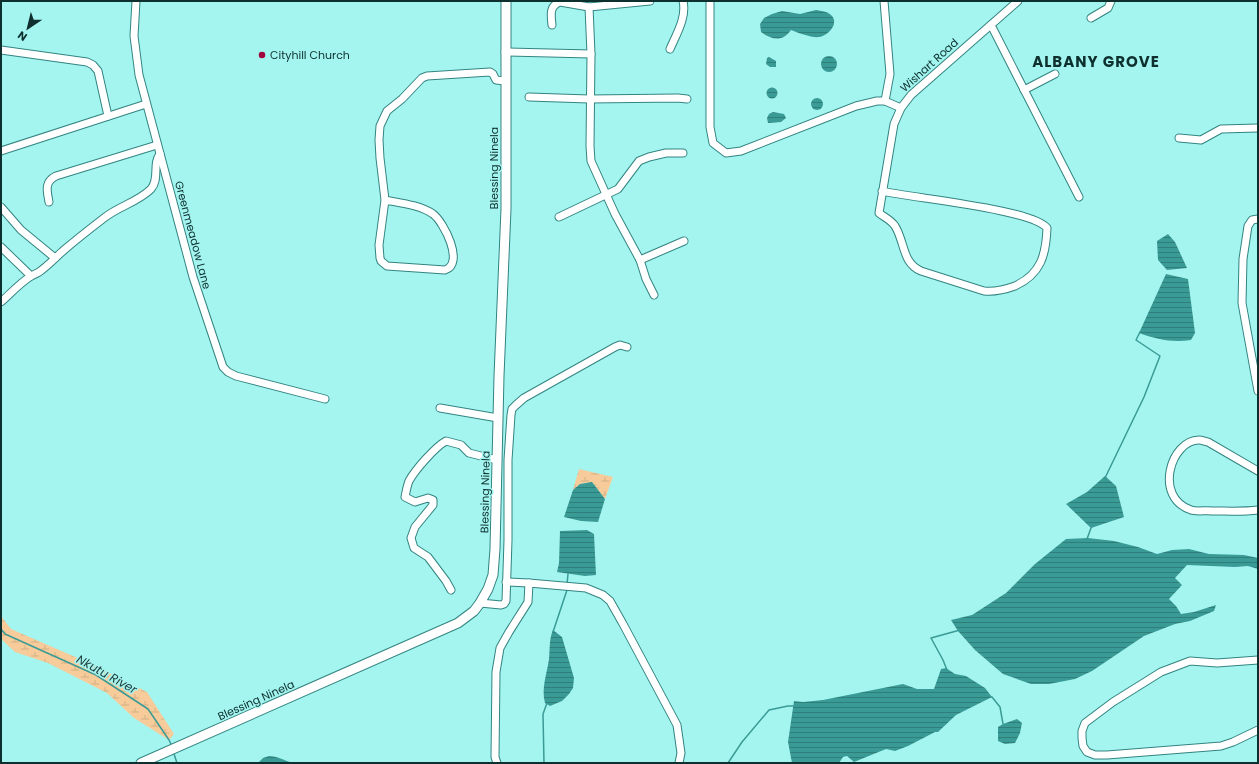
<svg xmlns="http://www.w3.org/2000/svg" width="1259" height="764" viewBox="0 0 1259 764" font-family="Poppins,sans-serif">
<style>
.wetland{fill:url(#wetland-marsh)}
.water{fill:url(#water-rules)}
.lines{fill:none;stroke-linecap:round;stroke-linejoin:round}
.stream{stroke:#3a9a95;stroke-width:1.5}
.minor-casing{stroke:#328480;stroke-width:9}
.tertiary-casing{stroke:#328480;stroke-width:11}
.minor{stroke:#fff;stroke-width:7}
.tertiary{stroke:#fff;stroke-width:9}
.poi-dot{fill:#a0013d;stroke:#a4f5f0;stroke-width:1.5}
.labels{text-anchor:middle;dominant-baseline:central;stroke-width:3;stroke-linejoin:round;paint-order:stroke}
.poi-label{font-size:11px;fill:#0d302e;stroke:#a4f5f0;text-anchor:start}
.street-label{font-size:11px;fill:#0d302e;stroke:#a4f5f0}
.water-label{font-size:12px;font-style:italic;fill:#1e3b3a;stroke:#a4f5f0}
.district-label{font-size:15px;font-weight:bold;letter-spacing:1px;fill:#0d302e;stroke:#a4f5f0}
</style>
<defs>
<pattern id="wetland-marsh" width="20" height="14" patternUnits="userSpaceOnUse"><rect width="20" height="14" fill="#f7cc9a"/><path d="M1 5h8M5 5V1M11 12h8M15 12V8" fill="none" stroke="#d3b085"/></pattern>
<pattern id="water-rules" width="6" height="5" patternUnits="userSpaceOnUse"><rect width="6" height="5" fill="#3a9a95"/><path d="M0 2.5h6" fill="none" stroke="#2f7e7a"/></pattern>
</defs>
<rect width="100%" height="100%" fill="#a4f5f0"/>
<g class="wetland">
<path d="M579,469L613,477L605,499L592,482L580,484L573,490Z"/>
<path d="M1,616L11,629L89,663L147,692L174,734L169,740L134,718L107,693L48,663L15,652L1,639Z"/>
</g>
<g class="water">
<path d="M816,10C821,11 827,11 831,15C840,23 828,36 819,37C812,38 798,33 791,30C783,42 772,40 761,32L760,24L764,18L772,14L782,11L800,14Z"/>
<circle cx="829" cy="64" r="8"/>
<path d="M769,57L776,61V67H770L766,64L767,58Z"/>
<circle cx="772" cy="93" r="5.5"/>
<circle cx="817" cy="104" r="6"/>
<path d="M773,112L784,114L786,118L781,122L768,123L767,118L769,114Z"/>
<path d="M1168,234L1175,242L1187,268L1167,270L1158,260L1157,241Z"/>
<path d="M1166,274L1188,279L1195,333L1191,340C1172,343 1156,339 1139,333Z"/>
<path d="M1105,476L1116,486L1124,517L1091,528L1066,504L1087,492Z"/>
<path d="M592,482L605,499L598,522L581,521L564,517L573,490L580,484Z"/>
<path d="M587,530L594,534L596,575L585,576L557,572L559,563L560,531Z"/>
<path d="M1088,538L1114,541L1138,547L1157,554L1172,550L1189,549L1209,554L1244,555L1258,558V569L1248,566L1235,567L1187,565L1175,578L1182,585L1169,599L1176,606L1181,614L1194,612L1216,605L1214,611L1190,621L1175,624L1144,636L1092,671L1075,679L1049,684H1031L1003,674L975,650L958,631L951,620L972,615L1006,593L1035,564L1066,539Z"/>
<path d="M553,630L562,637L574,678L573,688L569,694L562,701L550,706L545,703C541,688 547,674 549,659C550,649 549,639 553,630Z"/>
<path d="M946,668L955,674L966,676L985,688L992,697L956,715L938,732H935L908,746L895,751L886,749L854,762L847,756L843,757L839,763H792L788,742L794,701L803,702L823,700L903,684L917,689H934L941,669Z"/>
<path d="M1017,719L1022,723L1020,733L1015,743L1005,744L998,741V727L1003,724Z"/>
<path d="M269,756C277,756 284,760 292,763H258L263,758Z"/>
</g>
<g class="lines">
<g class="stream">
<path d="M1105,478L1144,397L1160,356L1136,340L1140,332"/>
<path d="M1087,539L1091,528"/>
<path d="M567,584L568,574"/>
<path d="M1,629L5,634L96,675L148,709L169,740L172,746"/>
<path d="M553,632L567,590"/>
<path d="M947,670L943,660L931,638L960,630"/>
<path d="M990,697H992L1000,707L1003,724"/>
<path d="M173,751L177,763"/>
<path d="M544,763L543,714L547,703"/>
<path d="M728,763L742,742L769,710L788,706H794"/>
</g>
<g class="minor-casing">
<g id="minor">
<path d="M136,1L134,36L139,75L193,277L223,367L228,372L236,376L325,399"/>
<path d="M710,1V127L713,143L726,153L741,151L856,106L877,101H885L901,108"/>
<path d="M884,1L890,74L885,101"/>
<path d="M589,7L591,54L590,146L591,161L615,214L640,260L646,279L654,295"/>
<path d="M1091,18L1108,8L1111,1"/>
<path d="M552,25C551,15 549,6 560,2L589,7L650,1"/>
<path d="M991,25L1079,197"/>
<path d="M670,49C676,35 687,17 683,1"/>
<path d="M1,50L87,62L93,65L98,71L108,116"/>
<path d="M505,52L591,54"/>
<path d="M1024,90L1055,74"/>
<path d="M529,97L589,99L678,98L687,99"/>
<path d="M1179,138L1201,140L1221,129L1258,128"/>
<path d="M1,151L146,104"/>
<path d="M882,191C911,198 1032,209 1047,228C1046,255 1041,274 1015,286C1004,290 995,292 984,291L921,271C902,263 905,242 895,226C891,220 884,217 879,213L894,124L901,108L911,95L1018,1"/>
<path d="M385,200C400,203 420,205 433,214C444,222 465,264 445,270L387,266L381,261L380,258L379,245L385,200L380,158L379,140L380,126L387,111L402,99L422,78L427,76L490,72L493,74L496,80L505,81"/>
<path d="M49,202C47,191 44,182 56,176L157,145"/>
<path d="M1,207L21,230L55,258"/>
<path d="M559,217L618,189L639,161L649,157L666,153H683"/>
<path d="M1258,219L1252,220L1248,226L1243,259L1242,303L1258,391"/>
<path d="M1,247L31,276"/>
<path d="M640,260L684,241"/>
<path d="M1,302C10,294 20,283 31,276C33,275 36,274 39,272C48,266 56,257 64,250C77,239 91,228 104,218C119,206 138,202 151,189C160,179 152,164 160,154"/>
<path d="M440,408L498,418"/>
<path d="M1258,471L1208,442C1206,442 1202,440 1199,440C1171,440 1153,497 1191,510C1197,512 1206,510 1212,511C1227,511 1243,512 1258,510"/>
<path d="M506,582L529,583"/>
<path d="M451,590L446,581L428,557L414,548L411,538L415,527L433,505V500L428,498L415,502L405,497C406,492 407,486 409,481C415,470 435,447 446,441L461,445L469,453L497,460"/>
<path d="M480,603L501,605L504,604L506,601L508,540V460L511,415L512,409L516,405L524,398L615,347L620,345L627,347"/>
<path d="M1258,660L1217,663L1190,661L1161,672L1113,702L1085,723L1082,731V738L1083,746L1087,752L1095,755H1107L1221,746L1233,742L1258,730"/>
<path d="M497,763L495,757L496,672L500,648L509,632L528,602L529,583L586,588L603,595L610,601L623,624L677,725L681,753L679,763"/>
</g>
</g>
<g class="tertiary-casing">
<path id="tertiary" d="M141,763L458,623L474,611L480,603L488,589L493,575L495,549L499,376L506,209V1"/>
</g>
<use href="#minor" class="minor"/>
<use href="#tertiary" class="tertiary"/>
</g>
<circle class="poi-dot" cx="262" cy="55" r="4"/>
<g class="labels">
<g class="poi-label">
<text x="270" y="55">Cityhill Church</text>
</g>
<g class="street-label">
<text transform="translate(929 65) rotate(-42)">Wishart Road</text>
<text transform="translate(494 168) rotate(-90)">Blessing Ninela</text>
<text transform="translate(193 235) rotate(75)">Greenmeadow Lane</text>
<text transform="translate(485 492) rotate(-89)">Blessing Ninela</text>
<text transform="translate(256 700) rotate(-24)">Blessing Ninela</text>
</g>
<g class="water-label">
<text transform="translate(107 674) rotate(29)">Nkutu River</text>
</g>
<g class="district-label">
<text x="1096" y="61">ALBANY GROVE</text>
</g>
</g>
<rect width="1259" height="764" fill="none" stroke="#0d302e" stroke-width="4"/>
<g transform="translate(28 28) rotate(215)" stroke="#a4f5f0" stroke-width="3" paint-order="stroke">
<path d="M0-3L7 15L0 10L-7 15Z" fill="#0d302e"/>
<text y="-6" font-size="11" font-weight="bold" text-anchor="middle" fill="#0d302e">N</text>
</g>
</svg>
